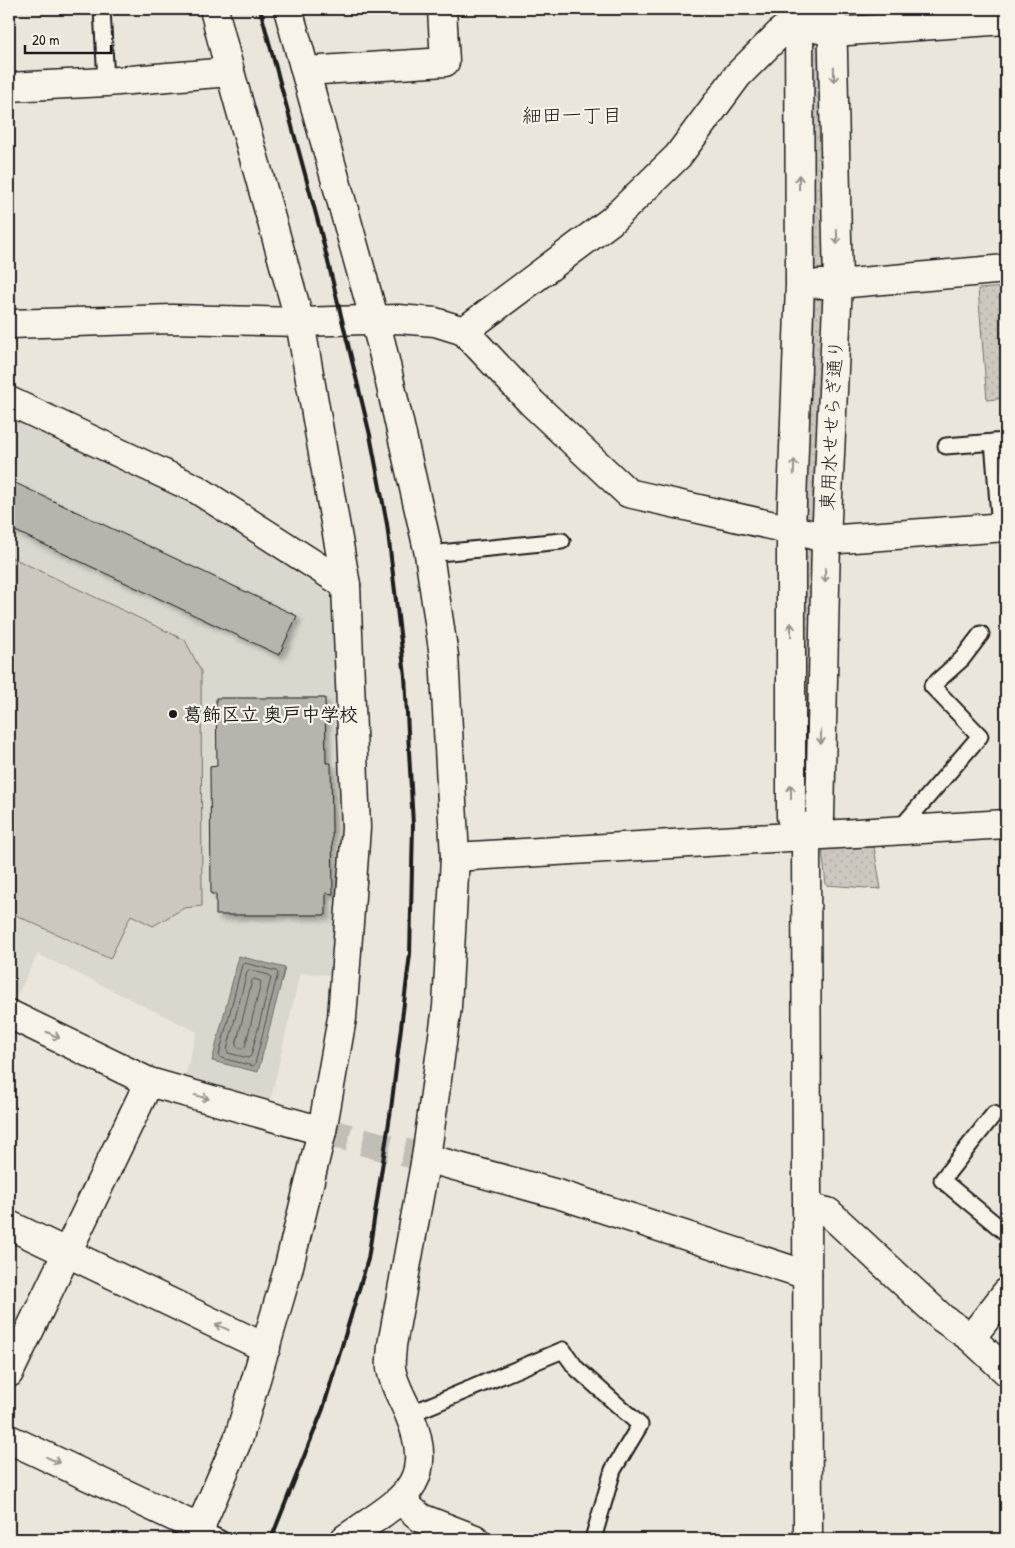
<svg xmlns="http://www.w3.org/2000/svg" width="1015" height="1548" viewBox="0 0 1015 1548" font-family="'Patrick Hand','Klee One',sans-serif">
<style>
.built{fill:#dad7ce}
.grass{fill:url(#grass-dots);stroke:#74726e}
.pitch{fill:#ccc8c0;stroke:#74726e}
.water{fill:#a3a19a;stroke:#6d6c68}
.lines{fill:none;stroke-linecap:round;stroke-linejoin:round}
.shore{stroke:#52514e;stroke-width:1}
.building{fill:#b6b4ac;stroke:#1c1c1c;filter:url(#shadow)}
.minor-tunnel{stroke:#c1beb6;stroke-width:28;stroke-dasharray:28 14;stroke-linecap:butt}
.service-casing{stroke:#1c1c1c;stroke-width:19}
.minor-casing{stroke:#1c1c1c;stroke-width:31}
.tertiary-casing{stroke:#1c1c1c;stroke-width:31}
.service{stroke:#f7f3e8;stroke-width:15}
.minor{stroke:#f7f3e8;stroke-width:28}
.tertiary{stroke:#f7f3e8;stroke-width:28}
.rail{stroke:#1c1c1c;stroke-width:4}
.oneway{stroke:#94928c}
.poi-dot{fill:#1c1c1c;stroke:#f7f3e8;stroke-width:2}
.labels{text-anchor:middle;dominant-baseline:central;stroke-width:4.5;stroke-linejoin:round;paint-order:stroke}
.street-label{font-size:19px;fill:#1c1c1c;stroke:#f7f3e8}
.poi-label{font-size:19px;font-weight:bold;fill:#1c1c1c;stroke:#f7f3e8;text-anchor:start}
.neighbourhood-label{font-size:20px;fill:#1c1c1c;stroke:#f7f3e8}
</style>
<defs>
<pattern id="grass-dots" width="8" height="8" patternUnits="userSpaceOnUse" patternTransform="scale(1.25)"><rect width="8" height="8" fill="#ccc8c0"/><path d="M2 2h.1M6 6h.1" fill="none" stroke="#afaba4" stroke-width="1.8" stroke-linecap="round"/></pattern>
<filter id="shadow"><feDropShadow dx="4.5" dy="4.5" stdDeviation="2.5" flood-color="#0004"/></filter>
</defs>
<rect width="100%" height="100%" fill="#eae6dc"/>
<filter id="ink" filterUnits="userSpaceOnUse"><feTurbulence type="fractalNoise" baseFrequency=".02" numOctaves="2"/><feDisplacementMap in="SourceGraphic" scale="10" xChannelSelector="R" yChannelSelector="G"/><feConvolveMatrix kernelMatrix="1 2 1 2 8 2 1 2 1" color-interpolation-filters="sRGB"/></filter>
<g filter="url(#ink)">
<path class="built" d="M9,414L194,498L319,578L333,598L343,831L334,975L300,973L270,1102L184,1079L197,1032L38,954L12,1005L9,1003Z"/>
<g class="grass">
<path d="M804,26L829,34L835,281L807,282Z"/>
<path d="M807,287H835L824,536L799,527Z"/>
<path d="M1006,287V398L987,400L978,289Z"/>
<path d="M799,532L823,541L815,824L799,815Z"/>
<path d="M874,847L881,889L826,885L822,849Z"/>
</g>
<path class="pitch" d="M9,556L185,640L201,671L202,906L184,908L153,926L131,915L110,959L9,912Z"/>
<path class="water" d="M239,956L285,968L258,1072L212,1061Z"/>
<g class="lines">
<g class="shore">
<path d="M245,963L276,971L278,973L255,1064L253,1066L221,1058L219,1055L242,965Z"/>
<path d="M249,970L269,975L271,978L251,1056L248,1058L228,1053L227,1050L247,972Z"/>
<path d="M254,979L260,981L261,983L245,1047L242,1049L237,1047L236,1045L252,981Z"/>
</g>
</g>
<g class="building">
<path d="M9,480L297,616L279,655L9,528Z"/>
<path d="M216,698H325L326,763H331L333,894L326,893V915H216V894H211L210,767L217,766Z"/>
</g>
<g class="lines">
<path class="minor-tunnel" d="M322,1131L426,1158"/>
<g class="service-casing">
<g id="service">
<path d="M102,9L106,82"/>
<path d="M993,442L1000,527"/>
<path d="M946,446L1006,441"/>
<path d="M429,554L562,541"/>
<path d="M898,831L980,736L932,686L962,659L981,634"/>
<path d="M994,1114L942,1180L1006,1233"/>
<path d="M410,1414L563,1350L576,1368L640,1425L613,1470L593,1539"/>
<path d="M200,1529L221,1539"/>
</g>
</g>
<g class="minor-casing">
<g id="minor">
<path d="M799,9L800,285L791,530V817L806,836L820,818L826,540L838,284L832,9"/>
<path d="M306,71L445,62L442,9"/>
<path d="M9,87L106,82L230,72"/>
<path d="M819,284H838L1006,269"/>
<path d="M9,324L172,319L300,322L398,319L435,322L464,331L532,403L628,493L810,534L826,540L1006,527"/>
<path d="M464,331L611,221L678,156L738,75L783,30L798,25L816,28L833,32L1006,20"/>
<path d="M9,401L198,490L346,585"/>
<path d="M455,857L1006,824"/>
<path d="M9,1014L149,1082L322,1131"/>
<path d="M426,1158L561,1195L807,1275"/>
<path d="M807,1207L828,1212L942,1318L971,1338L1006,1371"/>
<path d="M9,1225L266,1348"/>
<path d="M971,1338L1006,1293"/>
<path d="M9,1373L149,1082"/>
<path d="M9,1439L200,1529"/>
<path d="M400,1500L421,1518L475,1539"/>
<path d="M195,1539L239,1437L288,1270L322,1131L342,1018L356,828L346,585L300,322L230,72L214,9"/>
</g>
</g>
<g class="tertiary-casing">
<g id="tertiary">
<path d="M288,9L381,343L429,554L444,656L455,857L447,1007L426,1158L392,1345C392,1352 390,1360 391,1368C393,1384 403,1399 409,1414C440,1487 397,1502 345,1539"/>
<path d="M806,836L808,1539"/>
</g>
</g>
<use href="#service" class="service"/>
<use href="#minor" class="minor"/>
<use href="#tertiary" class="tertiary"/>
<path class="rail" d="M260,9L320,229L370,435L387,524L405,676L413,825L410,954L391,1109L368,1259L323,1409L271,1539"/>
</g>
<defs><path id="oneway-shaft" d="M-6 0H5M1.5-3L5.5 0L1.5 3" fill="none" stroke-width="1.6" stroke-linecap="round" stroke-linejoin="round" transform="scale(1.25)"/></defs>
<g class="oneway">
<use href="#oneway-shaft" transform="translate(834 75) rotate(89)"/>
<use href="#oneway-shaft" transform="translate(799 182) rotate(-91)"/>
<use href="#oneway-shaft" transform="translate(837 237) rotate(89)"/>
<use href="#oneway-shaft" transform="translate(794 467) rotate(-88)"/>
<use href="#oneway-shaft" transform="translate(825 575) rotate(91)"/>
<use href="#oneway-shaft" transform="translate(791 630) rotate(-90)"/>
<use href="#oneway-shaft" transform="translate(821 737) rotate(91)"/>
<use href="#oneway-shaft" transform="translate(791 792) rotate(-90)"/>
<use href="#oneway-shaft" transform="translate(53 1035) rotate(26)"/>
<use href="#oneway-shaft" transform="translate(202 1097) rotate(16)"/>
<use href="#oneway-shaft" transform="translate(222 1327) rotate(-155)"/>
<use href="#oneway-shaft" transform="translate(53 1460) rotate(25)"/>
</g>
</g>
<circle class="poi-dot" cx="173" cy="714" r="5"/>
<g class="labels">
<g class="street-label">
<text transform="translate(831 425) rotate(-87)">東用水せせらぎ通り</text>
</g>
<g class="poi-label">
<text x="183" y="714">葛飾区立 奥戸中学校</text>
</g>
<g class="neighbourhood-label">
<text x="572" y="114">細田一丁目</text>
</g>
</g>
<rect width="1015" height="1548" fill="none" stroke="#f7f3e8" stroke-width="30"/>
<rect x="15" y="15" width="985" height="1518" fill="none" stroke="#1c1c1c" stroke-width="2" filter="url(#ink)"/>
<path d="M25 45v8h86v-8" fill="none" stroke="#1c1c1c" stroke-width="2.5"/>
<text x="32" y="45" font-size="15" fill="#1c1c1c" stroke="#f7f3e8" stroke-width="4" paint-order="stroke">20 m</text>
</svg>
